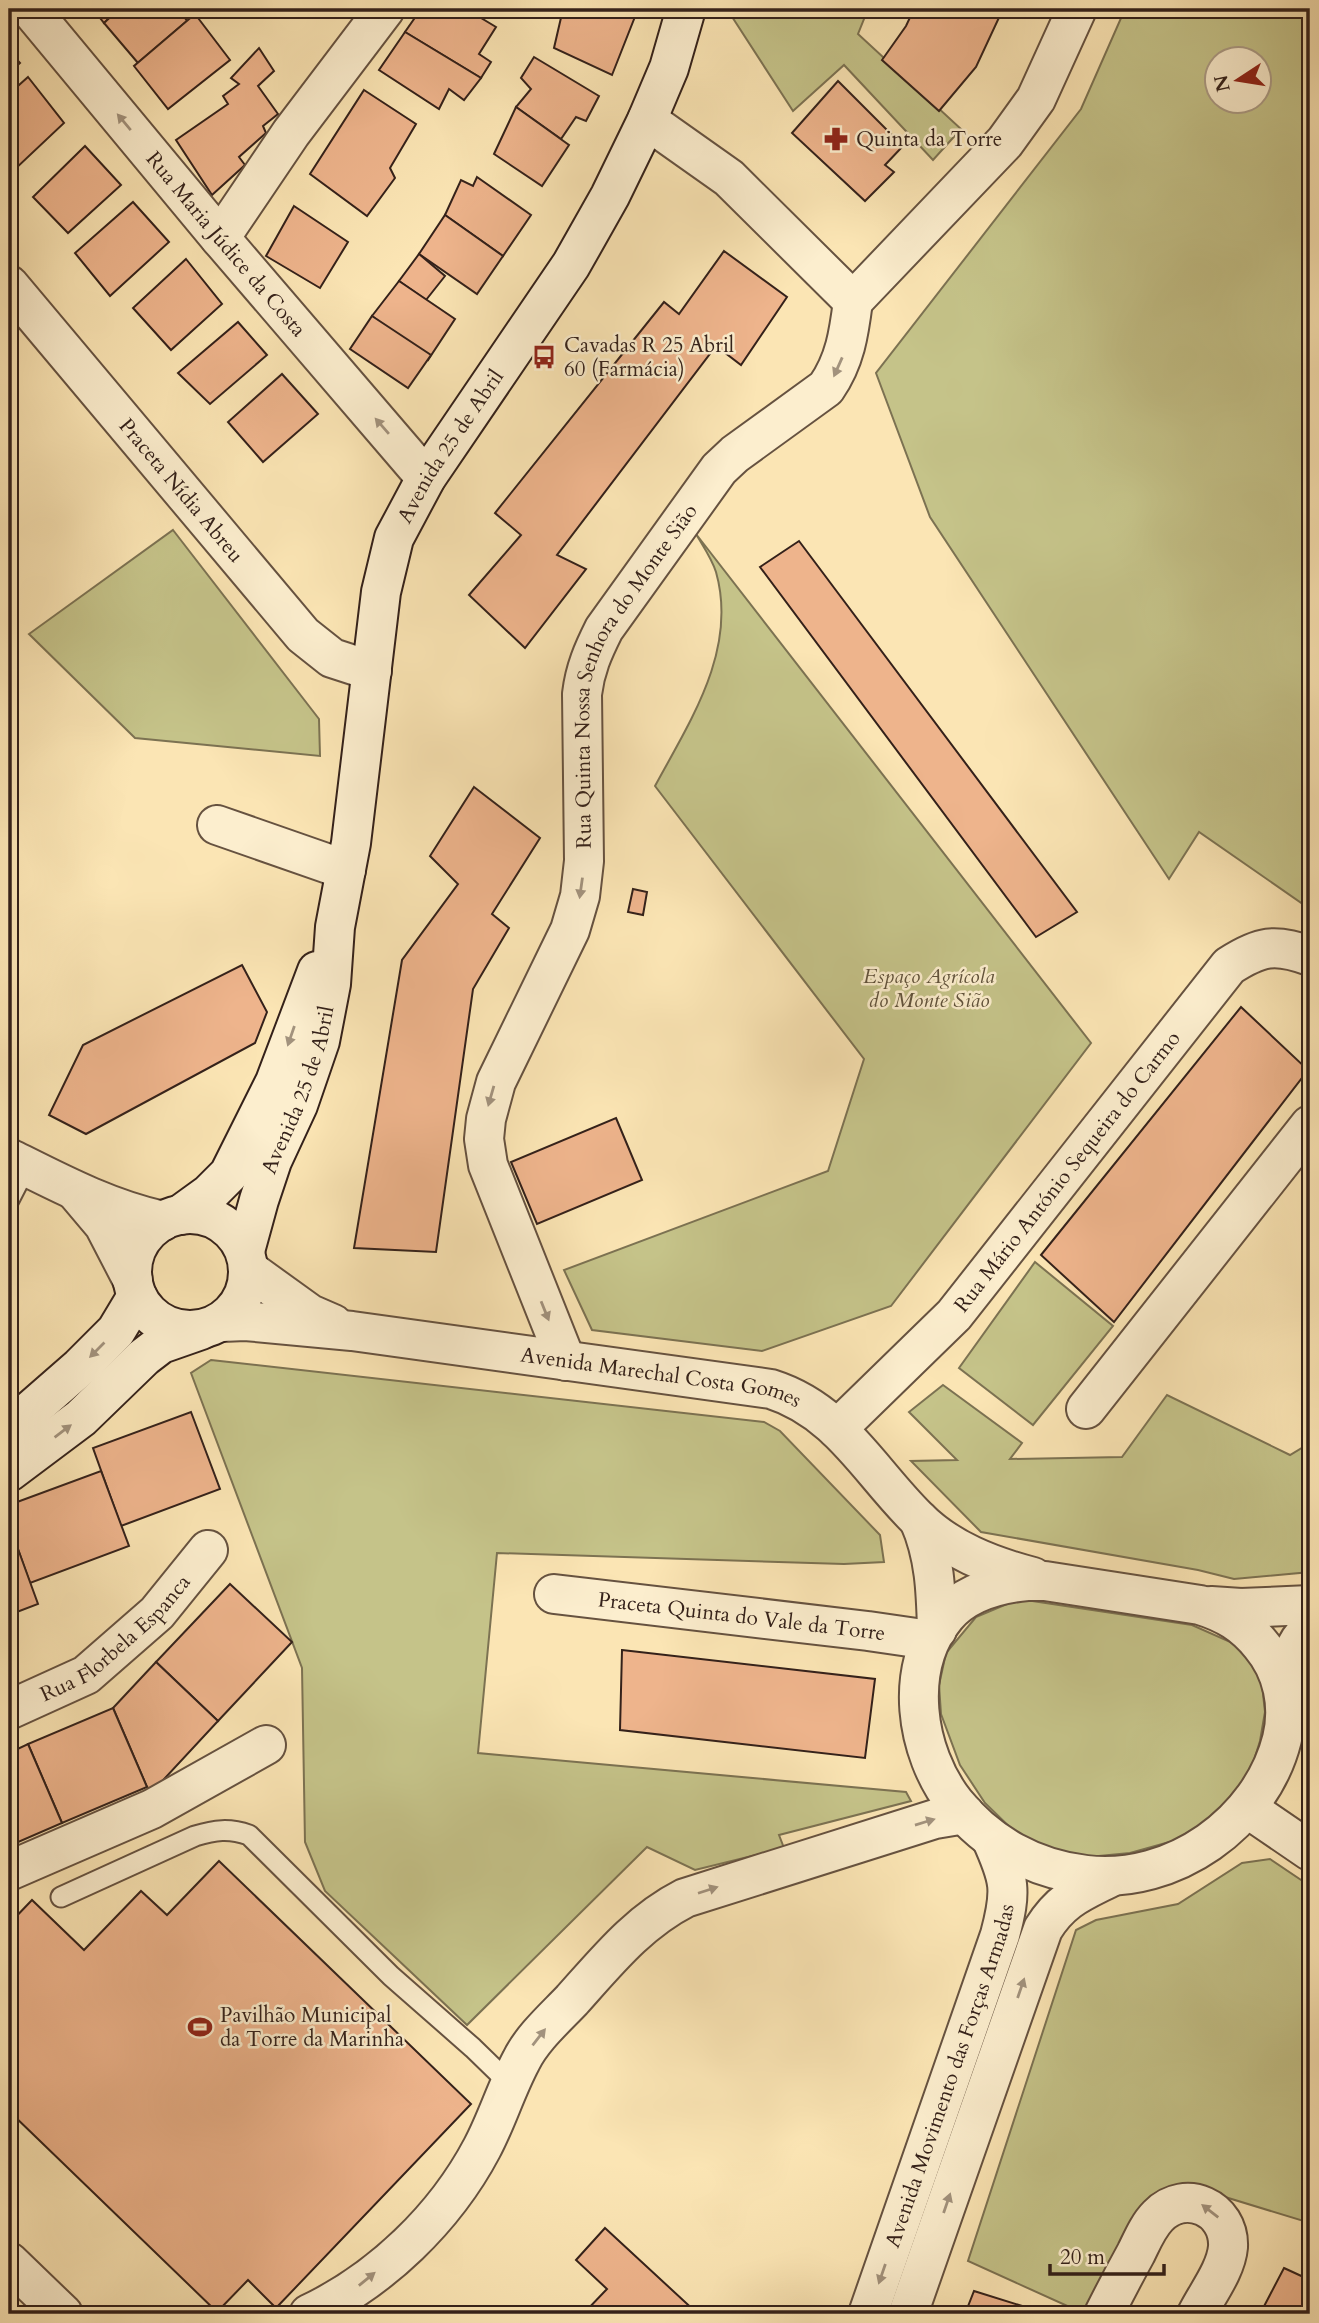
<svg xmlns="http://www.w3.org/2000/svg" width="1319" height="2323" viewBox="0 0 1319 2323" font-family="Cardo,serif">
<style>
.green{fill:#c5c389;stroke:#7c7252;stroke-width:2;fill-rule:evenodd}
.building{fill:#eeb48c;stroke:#34211a;stroke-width:2}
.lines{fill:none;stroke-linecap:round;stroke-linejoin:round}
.lane-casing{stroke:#665240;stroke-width:23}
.street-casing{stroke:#665240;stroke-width:42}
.secondary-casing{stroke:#34211a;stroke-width:42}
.lane{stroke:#fceece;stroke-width:19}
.street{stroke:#fceece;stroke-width:38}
.secondary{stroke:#fceece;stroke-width:38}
.oneway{fill:#a2927d}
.labels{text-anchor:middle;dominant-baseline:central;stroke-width:5;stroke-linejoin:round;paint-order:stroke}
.poi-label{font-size:21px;fill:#34211a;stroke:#fceece;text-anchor:start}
.street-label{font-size:21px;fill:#34211a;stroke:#fceece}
.park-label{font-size:21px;font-style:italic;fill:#60523b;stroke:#fceece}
</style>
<rect width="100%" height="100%" fill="#fbe5b4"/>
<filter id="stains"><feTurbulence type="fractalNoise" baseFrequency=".00286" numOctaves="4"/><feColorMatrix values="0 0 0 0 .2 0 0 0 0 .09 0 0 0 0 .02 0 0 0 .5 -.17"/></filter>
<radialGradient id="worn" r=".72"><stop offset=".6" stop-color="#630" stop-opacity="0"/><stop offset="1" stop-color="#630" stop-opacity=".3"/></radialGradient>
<g class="green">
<path d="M727,9H868L858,34L961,129L933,160L844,65L793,111Z"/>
<path d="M1125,9H1310V909L1199,832L1169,879L930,517L876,373L1081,109ZM1218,60H1260V102H1218Z"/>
<path d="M173,530L319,719L320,756L135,738L29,634Z"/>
<path d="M696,534L1091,1043L891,1306L762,1351L592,1330L564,1270L828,1171L864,1059L655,786C690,721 738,650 716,572C712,559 703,546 696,534Z"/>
<path d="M1035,1262L1113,1326L1033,1425L959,1368Z"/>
<path d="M211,1360L764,1422L780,1431L880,1535L884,1562L844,1564L497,1553L478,1753L906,1792L911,1801L779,1835L784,1848L695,1870L647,1847L467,2025L325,1891L305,1842L302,1668L191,1373Z"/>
<path d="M943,1385L1022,1443L1010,1459L1122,1457L1167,1395L1290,1455L1310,1443V1572L1234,1579L1198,1570L981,1532L911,1461L957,1460L909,1412Z"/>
<path d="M1019,1599L1192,1625L1235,1644L1260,1667L1265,1712L1260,1741L1249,1776L1209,1820L1173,1841L1130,1853L1078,1858L1019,1836L985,1803L960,1765L941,1714L939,1685L946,1653L976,1617Z"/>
<path d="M1270,1859L1310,1886V2223L1189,2186L1085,2314L968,2261L1076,1930L1096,1920L1178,1904L1242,1863Z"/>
</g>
<g class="building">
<path d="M93,9H119L104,23Z"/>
<path d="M119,9H179L187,21L138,63L104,23Z"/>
<path d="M421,9H466L496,27L479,54L491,62L481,78L405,32Z"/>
<path d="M563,9H638L612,75L554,48Z"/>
<path d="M914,9H1003L976,67L939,111L882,60L906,26Z"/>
<path d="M195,14L230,60L168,109L134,66Z"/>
<path d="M405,32L481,78L464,100L449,89L439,109L379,70Z"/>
<path d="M259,48L274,71L258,86L278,114L263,126L266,133L239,157L245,165L212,195L176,140L228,104L223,96L239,84L231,78Z"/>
<path d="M9,51L20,63L9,73Z"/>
<path d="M534,57L599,96L586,121L576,117L561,139L516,107L531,89L521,78Z"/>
<path d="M28,77L64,123L12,172L9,167V94Z"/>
<path d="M838,81L903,146L885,165L894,172L865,201L792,133Z"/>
<path d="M364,90L416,124L390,168L395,178L367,216L310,174Z"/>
<path d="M516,107L569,145L542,186L494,154Z"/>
<path d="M85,146L121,185L68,233L33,197Z"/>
<path d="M477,177L531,215L503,256L445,215L461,180L473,186Z"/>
<path d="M133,202L169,242L110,296L75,253Z"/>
<path d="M294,206L348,242L320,288L266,256Z"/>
<path d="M445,215L503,256L477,294L419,254Z"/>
<path d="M724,251L787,297L741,365L716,346L557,555L586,569L525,648L469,595L521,535L495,513L664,302L679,314Z"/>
<path d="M419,254L445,276L426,300L399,281Z"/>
<path d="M186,259L222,304L171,350L133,308Z"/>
<path d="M399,281L455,319L428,360L372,316Z"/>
<path d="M372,316L431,355L408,388L350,349Z"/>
<path d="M238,322L267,355L210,404L178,373Z"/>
<path d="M282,374L318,414L263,462L228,422Z"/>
<path d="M799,541L1077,912L1036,937L760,567Z"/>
<path d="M474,787L540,838L492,914L509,928L473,989L436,1252L354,1248L402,960L458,884L430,856Z"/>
<path d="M633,889L647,892L643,915L628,912Z"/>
<path d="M242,965L267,1012L255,1043L86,1134L49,1115L83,1045Z"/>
<path d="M1241,1007L1308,1070L1114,1322L1041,1255Z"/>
<path d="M616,1118L642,1180L537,1224L511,1162Z"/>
<path d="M191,1412L220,1489L121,1526L93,1448Z"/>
<path d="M101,1471L129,1546L30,1583L9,1524V1505Z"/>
<path d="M10,1527L38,1604L9,1615V1528Z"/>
<path d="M230,1584L292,1642L218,1721L156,1662Z"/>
<path d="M622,1650L875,1679L865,1758L620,1730Z"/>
<path d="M156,1662L218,1721L153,1791L147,1787L113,1708Z"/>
<path d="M113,1708L147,1787L62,1823L28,1744Z"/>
<path d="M28,1744L62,1823L9,1846V1753Z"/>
<path d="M219,1861L471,2104L276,2308L248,2280L217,2312L9,2111V1924L32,1900L84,1950L141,1891L167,1915Z"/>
<path d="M605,2228L698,2314H583L607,2289L576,2260Z"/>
<path d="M1284,2268L1310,2280V2314H1260Z"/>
<path d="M974,2291L1048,2314H965Z"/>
<path d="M9,2302L22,2314H9Z"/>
</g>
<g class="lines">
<g class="lane-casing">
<g id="lane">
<path d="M9,1200L26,1167"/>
<path d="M61,1897L195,1836C215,1830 229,1828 249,1835L391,1976L473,2048L511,2085"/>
</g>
</g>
<g class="street-casing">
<g id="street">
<path id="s1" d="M30,9L220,238L426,478"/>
<path d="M647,120L729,178L853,301"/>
<path d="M220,238L291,133L385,9"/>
<path id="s2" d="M9,285L303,635L332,658L372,671"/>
<path d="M853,301L1005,142L1036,99L1077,9"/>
<path d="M217,825L346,870"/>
<path d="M9,1158C59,1183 108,1209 163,1221"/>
<path d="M77,1193L104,1225L133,1281"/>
<path d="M249,1270L310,1314L333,1324"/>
<path id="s3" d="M222,1322L245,1321L352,1331L771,1389C840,1411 869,1471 918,1519C949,1550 991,1566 1033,1577"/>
<path id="s4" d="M566,1361L488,1165L484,1139L486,1119L496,1082L570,930L580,896L584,861L582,694C585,669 593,651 604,629L719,469L735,454L826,388C845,361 849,333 853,301"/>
<path d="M1086,1409L1310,1125"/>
<path id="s5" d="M837,1429L954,1315L1229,966C1260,946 1275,943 1310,956"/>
<path d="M919,1520C935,1556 936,1592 937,1630"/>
<path d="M1027,1581H1045L1200,1605C1226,1613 1244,1624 1261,1645C1283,1671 1290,1706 1282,1739C1261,1823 1173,1885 1086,1875C1034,1869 988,1844 955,1803C915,1752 903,1668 946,1616C966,1592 997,1584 1027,1581Z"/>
<path id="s6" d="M554,1594L868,1631L930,1640"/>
<path d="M1211,1606L1241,1608L1310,1605"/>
<path d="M1284,1690C1288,1667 1292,1644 1310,1629"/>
<path id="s7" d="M9,1710L86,1675L157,1613L208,1550"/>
<path d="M1247,1808L1310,1851"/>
<path d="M9,1871L152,1809L266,1745"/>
<path d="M9,2262L63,2314"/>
<path d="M309,2314C381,2280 445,2218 482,2148C497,2120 506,2089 521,2061C532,2038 555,2018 572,2000C607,1961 638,1922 685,1898L935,1819L965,1814"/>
<path id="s8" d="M868,2314L1000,1935C1012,1890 1010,1880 991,1838"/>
<path d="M908,2314L1043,1929C1062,1898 1082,1892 1113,1876"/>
<path d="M1104,2314C1114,2294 1125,2273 1136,2253C1142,2241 1148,2226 1158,2216C1185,2188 1230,2208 1228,2247C1226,2270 1207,2294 1197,2314"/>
</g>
</g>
<g class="secondary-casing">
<g id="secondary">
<circle cx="190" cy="1272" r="58"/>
<path d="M180,1215L209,1194L229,1174L275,1082L317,971"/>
<path id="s9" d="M245,1251L259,1200L272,1161L298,1105L320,1041L331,984L335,927L351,843L381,592L394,538L426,478L571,265L610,196L647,120L669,68L686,9"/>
<path d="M9,1429L80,1367L116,1331L137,1296"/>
<path d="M9,1472L81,1418L144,1357L161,1344L201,1330"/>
</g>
</g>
<use href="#lane" class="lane"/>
<use href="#street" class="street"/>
<use href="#secondary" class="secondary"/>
</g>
<defs><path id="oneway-solid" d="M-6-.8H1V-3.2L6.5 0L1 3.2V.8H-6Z" transform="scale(1.75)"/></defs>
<g class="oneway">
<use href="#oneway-solid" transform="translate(124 122) rotate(-130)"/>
<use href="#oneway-solid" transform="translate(838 367) rotate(114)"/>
<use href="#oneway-solid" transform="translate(382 426) rotate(-131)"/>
<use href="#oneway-solid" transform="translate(581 888) rotate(98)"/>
<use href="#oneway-solid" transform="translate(291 1036) rotate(109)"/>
<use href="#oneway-solid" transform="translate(491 1096) rotate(106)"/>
<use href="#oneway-solid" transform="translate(545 1311) rotate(68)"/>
<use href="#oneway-solid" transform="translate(97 1350) rotate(135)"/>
<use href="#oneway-solid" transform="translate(63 1431) rotate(-37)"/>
<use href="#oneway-solid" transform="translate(925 1822) rotate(-17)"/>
<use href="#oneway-solid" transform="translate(708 1890) rotate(-18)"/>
<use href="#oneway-solid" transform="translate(1021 1988) rotate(-71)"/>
<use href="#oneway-solid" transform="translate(539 2037) rotate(-52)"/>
<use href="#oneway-solid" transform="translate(947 2203) rotate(-71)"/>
<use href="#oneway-solid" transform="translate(1210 2211) rotate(-142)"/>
<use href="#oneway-solid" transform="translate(882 2274) rotate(109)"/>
<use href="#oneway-solid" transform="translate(367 2279) rotate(-39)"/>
</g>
<defs>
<g id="pharmacy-bare" transform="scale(1.89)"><path d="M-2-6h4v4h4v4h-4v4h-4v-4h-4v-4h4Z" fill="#8f2418" stroke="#fceece" stroke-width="2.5" paint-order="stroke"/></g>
<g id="bus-bare" transform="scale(1.89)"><path d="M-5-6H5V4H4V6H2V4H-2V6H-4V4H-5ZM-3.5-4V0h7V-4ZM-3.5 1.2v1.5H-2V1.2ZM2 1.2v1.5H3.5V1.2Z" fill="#8f2418" stroke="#fceece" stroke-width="2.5" paint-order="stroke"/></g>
<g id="stadium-bare" transform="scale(1.89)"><path d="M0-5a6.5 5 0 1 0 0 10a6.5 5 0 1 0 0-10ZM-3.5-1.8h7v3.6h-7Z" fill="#8f2418" stroke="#fceece" stroke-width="2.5" paint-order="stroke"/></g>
</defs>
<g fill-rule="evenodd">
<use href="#pharmacy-bare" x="836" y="139"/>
<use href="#bus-bare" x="544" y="357"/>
<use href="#stadium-bare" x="200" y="2027"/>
</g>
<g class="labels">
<g class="poi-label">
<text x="856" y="139">Quinta da Torre</text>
<text x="564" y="345">Cavadas R 25 Abril<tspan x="564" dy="24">60 (Farmácia)</tspan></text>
<text x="220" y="2015">Pavilhão Municipal<tspan x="220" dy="24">da Torre da Marinha</tspan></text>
</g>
<g class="street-label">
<text stroke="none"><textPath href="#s1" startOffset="306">Rua Maria Júdice da Costa</textPath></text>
<text stroke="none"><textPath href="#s9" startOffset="840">Avenida 25 de Abril</textPath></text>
<text stroke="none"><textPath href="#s2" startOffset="268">Praceta Nídia Abreu</textPath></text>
<text stroke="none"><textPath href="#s4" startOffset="735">Rua Quinta Nossa Senhora do Monte Sião</textPath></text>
<text stroke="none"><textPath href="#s9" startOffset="170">Avenida 25 de Abril</textPath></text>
<text stroke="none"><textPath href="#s5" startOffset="346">Rua Mário António Sequeira do Carmo</textPath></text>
<text stroke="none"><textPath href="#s3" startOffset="443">Avenida Marechal Costa Gomes</textPath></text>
<text stroke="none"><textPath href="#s6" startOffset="189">Praceta Quinta do Vale da Torre</textPath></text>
<text stroke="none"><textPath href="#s7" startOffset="130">Rua Florbela Espanca</textPath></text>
<text stroke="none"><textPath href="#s8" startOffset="252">Avenida Movimento das Forças Armadas</textPath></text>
</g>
<g class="park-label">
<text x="929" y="976">Espaço Agrícola<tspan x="929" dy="24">do Monte Sião</tspan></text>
</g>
</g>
<rect width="1319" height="2323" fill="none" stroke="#fbe5b4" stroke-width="35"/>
<rect x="10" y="10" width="1298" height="2302" fill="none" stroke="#34211a" stroke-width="3.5"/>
<rect x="18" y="18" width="1284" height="2288" fill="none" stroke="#34211a" stroke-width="2"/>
<g transform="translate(1238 80) rotate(258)"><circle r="33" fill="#fceece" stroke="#ac9c86" stroke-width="2"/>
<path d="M0-5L12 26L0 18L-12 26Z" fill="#8f2418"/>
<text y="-10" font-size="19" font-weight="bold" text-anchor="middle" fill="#34211a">N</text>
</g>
<path d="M1050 2264v10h114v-10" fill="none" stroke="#34211a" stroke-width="3.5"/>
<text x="1060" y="2264" font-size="21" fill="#34211a" stroke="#fceece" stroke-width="5" paint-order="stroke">20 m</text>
<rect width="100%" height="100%" filter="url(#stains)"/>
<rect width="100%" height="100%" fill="url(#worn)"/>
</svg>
